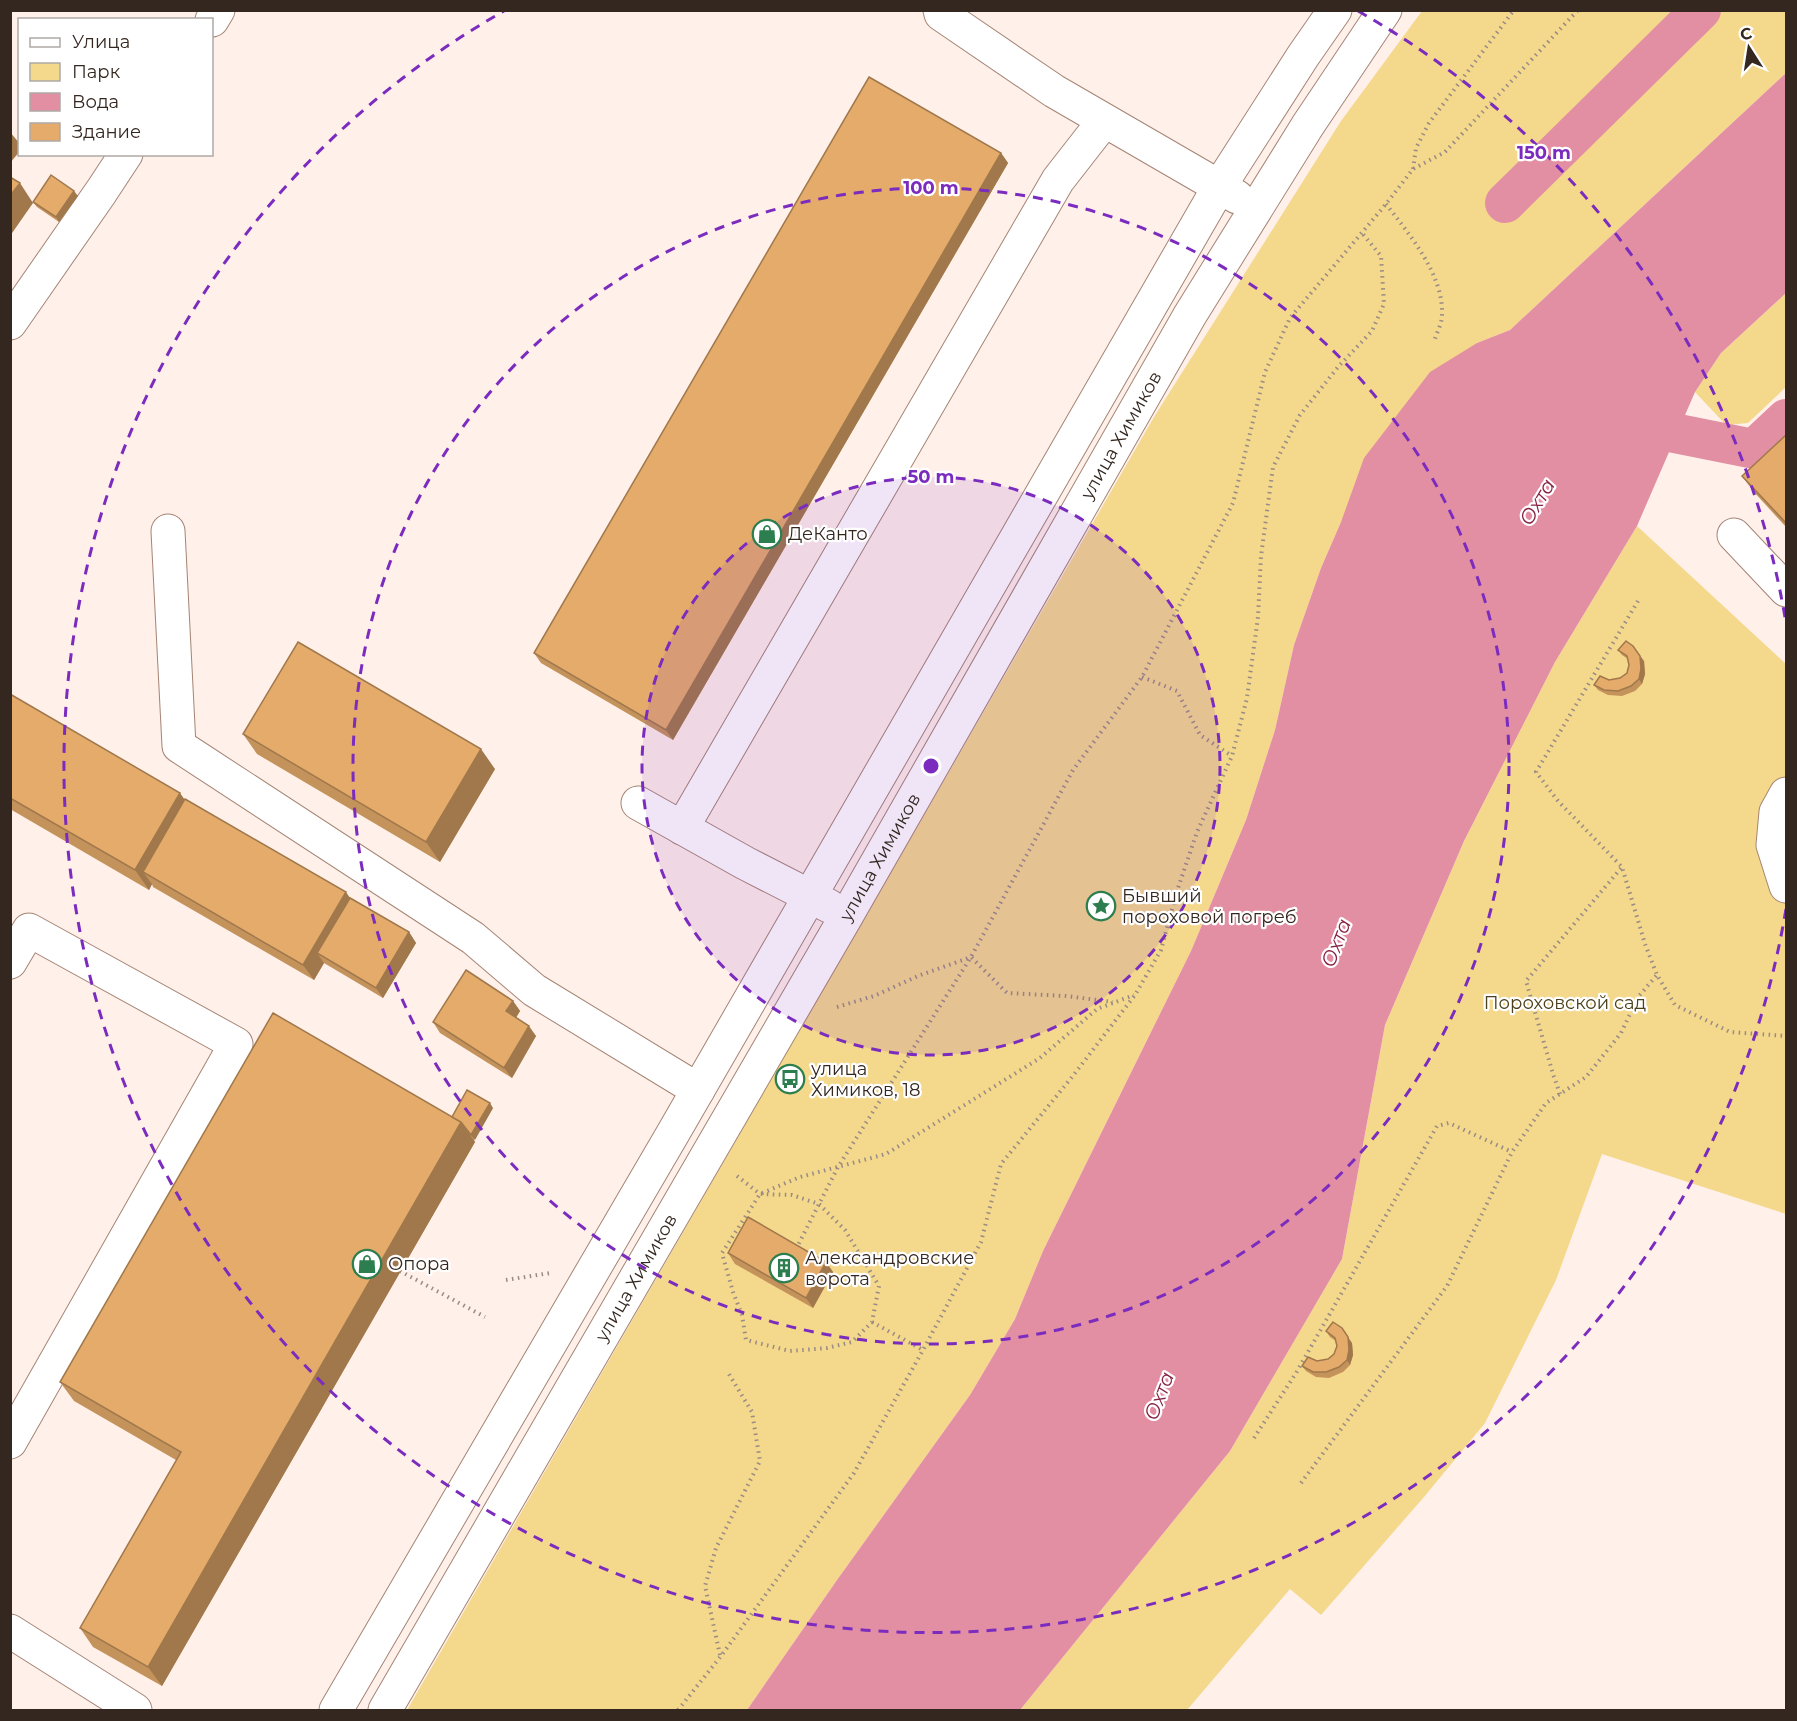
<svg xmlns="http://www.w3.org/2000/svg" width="1797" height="1721" viewBox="0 0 1797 1721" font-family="Montserrat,sans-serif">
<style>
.green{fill:#f4d88b}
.water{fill:#e38fa3}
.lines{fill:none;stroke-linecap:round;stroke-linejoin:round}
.canal{stroke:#e38fa3;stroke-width:40}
.minor-casing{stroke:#a58575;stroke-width:35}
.path{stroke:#998b85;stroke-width:4;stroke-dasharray:1.5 4.5;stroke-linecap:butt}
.minor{stroke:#fff;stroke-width:33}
.wall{fill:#c4935c}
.shaded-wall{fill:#a0784b}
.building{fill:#e4ab6b;stroke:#a0784b;stroke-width:1.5}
.ring{fill:none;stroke:#7b2cbf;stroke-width:3;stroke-dasharray:10 8}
.labels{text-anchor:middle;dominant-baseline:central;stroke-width:4.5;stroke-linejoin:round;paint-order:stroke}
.street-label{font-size:18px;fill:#342720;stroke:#fff}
.poi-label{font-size:18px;fill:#342720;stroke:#fff;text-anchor:start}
.park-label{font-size:18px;fill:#4c401d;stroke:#fff}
.water-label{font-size:20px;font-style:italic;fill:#862345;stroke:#fff}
.centre{fill:#7b2cbf;stroke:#fff;stroke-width:3}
.ring-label{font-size:18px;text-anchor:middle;font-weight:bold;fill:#7b2cbf;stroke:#fff;stroke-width:4.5;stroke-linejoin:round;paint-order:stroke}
</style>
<rect width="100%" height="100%" fill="#fff0ea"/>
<g class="green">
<path d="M1422,11H1786V73L1510,330L1477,343L1341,522L1321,568L1294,645L1275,730L1246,820L1191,951L1043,1251L1015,1319L970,1395L837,1580L747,1710H407L1154,417L1341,121Z"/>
<path d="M1786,293V387L1748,423L1726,425L1695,392L1721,353Z"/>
<path d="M1637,526L1786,664V1214L1602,1154L1556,1280L1485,1423L1424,1497L1321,1615L1290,1589L1187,1710H1020L1230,1451L1342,1259L1385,1025L1464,841L1555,662Z"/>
</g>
<path class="water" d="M1786,73V293L1721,353L1695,392L1637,526L1555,662L1464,841L1385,1025L1342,1259L1230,1451L1020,1710H747L837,1580L970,1395L1015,1319L1043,1251L1191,951L1246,820L1275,730L1294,645L1321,568L1341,522L1364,458L1430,372L1477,343L1510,330Z"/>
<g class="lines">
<g class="canal">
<path d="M1505,203L1701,10"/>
<path d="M1624,423L1754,449L1786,419"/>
</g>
<g class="minor-casing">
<g id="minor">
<path d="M940,10L941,14L1054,91L1237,197"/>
<path d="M212,20L218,10"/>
<path d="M10,323L101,192L126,154"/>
<path d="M168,531L179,746L473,938L534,990L698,1090"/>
<path d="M1734,535L1786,590"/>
<path d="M1786,794L1776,812L1773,845L1786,886"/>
<path d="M638,803L745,863L829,906"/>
<path d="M682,828L1058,180L1104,121"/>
<path d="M10,962L29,930L236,1044L10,1442"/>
<path d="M10,1631L135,1710"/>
<path d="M336,1710L672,1135L1219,187L1303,56L1335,10"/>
<path id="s1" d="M385,1710L847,915L1190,315L1308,125L1385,10"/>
</g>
</g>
<g class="path">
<path d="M1413,169L1416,148L1429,123L1514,10"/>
<path d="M1386,204C1409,234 1444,275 1442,315C1442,324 1436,334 1434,342"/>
<path d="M1638,601L1536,772L1558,801L1622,867L1645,944L1657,975L1675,1005L1730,1032L1786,1036"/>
<path d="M1142,677L1177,691L1200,735L1232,756"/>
<path d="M837,1007L874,996L918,976L971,957L1007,993L1066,996L1113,1002"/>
<path d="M1560,1094L1553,1074L1526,981L1622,867"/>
<path d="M737,1176L760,1194L792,1195L819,1204L845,1230L879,1286L872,1322L852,1342L827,1348L790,1351L746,1340L742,1315L733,1292L722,1253L760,1194L800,1177L886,1154L1040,1058L1097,1009L1134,995"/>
<path d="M796,1249L838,1167L971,957L1073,770L1142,677L1233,503L1265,372L1290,318L1386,204L1413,169L1445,152L1578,10"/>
<path d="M400,1271L485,1317"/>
<path d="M506,1280L550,1273"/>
<path d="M872,1322L923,1350"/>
<path d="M1254,1438L1296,1373L1437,1126L1449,1123L1512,1152"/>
<path d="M1301,1483L1447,1286L1512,1152L1546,1103L1586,1077L1621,1033L1638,997L1657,975"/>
<path d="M720,1655L705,1586L716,1548L760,1461L752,1412L727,1371"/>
<path d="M678,1710L721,1656L854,1473L923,1350L981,1242L1001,1164L1072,1077L1135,995L1161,950L1177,891L1197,832L1232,756L1247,698L1258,617L1261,556L1273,467L1300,415L1338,367L1372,331L1384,304L1381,256L1362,233"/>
</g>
<use href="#minor" class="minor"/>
</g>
<g class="wall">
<path d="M1001,153L1008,163L673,740L541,663L534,653Z"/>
<path d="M78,196L59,222L37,207L33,202Z"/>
<path d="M1786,435V527L1753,491L1742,476Z"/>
<path d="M1618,650L1644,661L1645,674L1642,684L1635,691L1622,696L1608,695L1598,690L1594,685L1609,680L1620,678L1627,673L1629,665L1628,659L1622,655Z"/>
<path d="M10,694L185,800L409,932L416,943L383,998L324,963L314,980L153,887L152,884L149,890L10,809Z"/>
<path d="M243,734L495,769L440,862L257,754Z"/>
<path d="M513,1001L520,1011L516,1018L536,1036L512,1078L440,1033L433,1022Z"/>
<path d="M493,1108L474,1140L475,1142L162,1686L93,1647L80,1628L176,1460L74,1401L60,1382L452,1117Z"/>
<path d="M728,1253L826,1262L833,1272L813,1308L735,1264Z"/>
<path d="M1326,1331L1352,1343L1353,1355L1350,1365L1343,1372L1329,1378L1316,1377L1306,1371L1302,1366L1317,1361L1328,1359L1334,1354L1337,1346L1336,1341L1330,1337Z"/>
</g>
<g class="shaded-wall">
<path d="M10,132L20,144V151L10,163Z"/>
<path d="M1001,153L1008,163L673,740L666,730Z"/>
<path d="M20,183L33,203L10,236V196Z"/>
<path d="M74,191L78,196L59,222L56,217Z"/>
<path d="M1633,646L1644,661L1645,674L1642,684L1639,679Z"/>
<path d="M481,749L495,769L440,862L426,842Z"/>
<path d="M180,793L194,813L143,872L152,884L149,890L135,870Z"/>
<path d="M346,892L356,907L317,953L324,963L314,980L303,965Z"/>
<path d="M409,932L416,943L383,998L376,988Z"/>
<path d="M513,1001L520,1011L513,1022L506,1011Z"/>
<path d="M529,1026L536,1036L512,1078L504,1068Z"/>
<path d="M490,1103L493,1108L475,1140L471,1135Z"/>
<path d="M461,1122L475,1142L162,1686L148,1667Z"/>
<path d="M826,1262L833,1272L813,1308L806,1298Z"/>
<path d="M1342,1328L1352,1343L1353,1355L1350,1365L1347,1360Z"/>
</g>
<g class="building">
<path d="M869,77L1001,153L666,730L534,653Z"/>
<path d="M51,175L74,191L56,217L33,202Z"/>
<path d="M10,177L20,183L10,196Z"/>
<path d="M1786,435V523L1742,476Z"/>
<path d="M1626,641L1633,646L1640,656L1641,669L1639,679L1631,686L1618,691L1604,690L1594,685L1600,676L1609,680L1620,678L1627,673L1629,665L1627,656L1618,650Z"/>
<path d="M298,642L481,749L426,842L243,734Z"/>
<path d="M10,694L180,793L135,870L10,798Z"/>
<path d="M185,799L346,892L303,965L143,872Z"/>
<path d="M350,898L409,932L376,988L317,953Z"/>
<path d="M466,970L513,1001L506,1011L529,1026L504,1068L433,1022Z"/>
<path d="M273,1013L461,1122L148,1667L80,1628L181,1452L60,1382Z"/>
<path d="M467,1090L490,1103L471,1135L461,1122L452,1117Z"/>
<path d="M748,1217L826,1262L806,1298L728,1253Z"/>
<path d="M1333,1322L1342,1328L1348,1337L1349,1350L1347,1360L1339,1367L1326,1372H1313L1302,1366L1308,1357L1317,1361L1328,1359L1334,1354L1337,1346L1335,1338L1326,1331Z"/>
</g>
<circle cx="931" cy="766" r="289" fill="#7b2cbf" fill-opacity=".12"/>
<g class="ring">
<circle cx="931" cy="766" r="289"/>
<circle cx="931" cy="766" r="578"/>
<path d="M1786 909A867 867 0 1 1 504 11M1358 11A867 867 0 0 1 1786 623"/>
</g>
<defs>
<g id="shop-ring" transform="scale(1.5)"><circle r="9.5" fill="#fff" stroke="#2d7e4f" stroke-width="1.5"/><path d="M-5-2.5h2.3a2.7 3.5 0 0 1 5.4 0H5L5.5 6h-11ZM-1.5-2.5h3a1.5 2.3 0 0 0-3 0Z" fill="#2d7e4f"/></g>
<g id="sight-ring" transform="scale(1.5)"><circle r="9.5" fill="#fff" stroke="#2d7e4f" stroke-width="1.5"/><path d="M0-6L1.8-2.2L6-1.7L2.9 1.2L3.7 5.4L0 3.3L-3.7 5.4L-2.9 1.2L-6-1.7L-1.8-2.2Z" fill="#2d7e4f"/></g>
<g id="bus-ring" transform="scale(1.5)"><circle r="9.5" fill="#fff" stroke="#2d7e4f" stroke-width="1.5"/><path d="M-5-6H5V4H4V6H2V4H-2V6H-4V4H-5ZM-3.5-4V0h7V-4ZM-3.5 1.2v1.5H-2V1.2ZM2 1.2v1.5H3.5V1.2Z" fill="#2d7e4f"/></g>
<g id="building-ring" transform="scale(1.5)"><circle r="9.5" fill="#fff" stroke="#2d7e4f" stroke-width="1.5"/><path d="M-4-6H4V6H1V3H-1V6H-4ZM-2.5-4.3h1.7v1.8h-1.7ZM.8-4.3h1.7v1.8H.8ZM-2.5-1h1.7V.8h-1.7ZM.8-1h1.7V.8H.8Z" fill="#2d7e4f"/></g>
</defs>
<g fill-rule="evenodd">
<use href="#shop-ring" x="767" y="534"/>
<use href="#sight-ring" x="1101" y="906"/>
<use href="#bus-ring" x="790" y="1079"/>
<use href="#shop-ring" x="367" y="1264"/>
<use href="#building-ring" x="784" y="1268"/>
</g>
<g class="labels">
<g class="street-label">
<text stroke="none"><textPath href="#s1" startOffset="1472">улица Химиков</textPath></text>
<text stroke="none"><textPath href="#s1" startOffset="986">улица Химиков</textPath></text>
<text stroke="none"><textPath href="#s1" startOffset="500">улица Химиков</textPath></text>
</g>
<g class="poi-label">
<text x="788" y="534">ДеКанто</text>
<text x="1122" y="896">Бывший<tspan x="1122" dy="21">пороховой погреб</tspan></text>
<text x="811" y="1069">улица<tspan x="811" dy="21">Химиков, 18</tspan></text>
<text x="805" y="1258">Александровские<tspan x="805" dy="21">ворота</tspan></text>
<text x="388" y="1264">Опора</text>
</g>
<g class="park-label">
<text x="1565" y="1003">Пороховской сад</text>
</g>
<g class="water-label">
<text transform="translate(1537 502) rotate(-59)">Охта</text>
<text transform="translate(1336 943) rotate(-69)">Охта</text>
<text transform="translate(1159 1396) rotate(-69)">Охта</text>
</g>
</g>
<circle cx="931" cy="766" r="9" class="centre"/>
<g class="ring-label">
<text x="1544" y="159">150 m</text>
<text x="931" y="194">100 m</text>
<text x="931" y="483">50 m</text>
</g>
<rect width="1797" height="1721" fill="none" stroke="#342720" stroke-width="24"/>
<rect x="18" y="18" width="195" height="138" fill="#ffffff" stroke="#aea9a6" stroke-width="1.5"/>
<rect x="30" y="38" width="30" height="9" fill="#ffffff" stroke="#aea9a6" stroke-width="1.5"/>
<text x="72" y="48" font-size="18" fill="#342720">Улица</text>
<rect x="30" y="63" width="30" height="18" fill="#f4d88b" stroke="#aea9a6" stroke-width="1.5"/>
<text x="72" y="78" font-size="18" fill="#342720">Парк</text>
<rect x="30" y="93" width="30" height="18" fill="#e38fa3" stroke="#aea9a6" stroke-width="1.5"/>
<text x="72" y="108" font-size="18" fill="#342720">Вода</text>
<rect x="30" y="123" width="30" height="18" fill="#e4ab6b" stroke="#aea9a6" stroke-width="1.5"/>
<text x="72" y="138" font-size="18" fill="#342720">Здание</text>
<g transform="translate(1749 48) rotate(348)" stroke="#ffffff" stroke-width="4.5" paint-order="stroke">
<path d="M0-4.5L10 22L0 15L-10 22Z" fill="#342720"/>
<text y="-9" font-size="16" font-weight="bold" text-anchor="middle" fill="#342720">С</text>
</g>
</svg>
